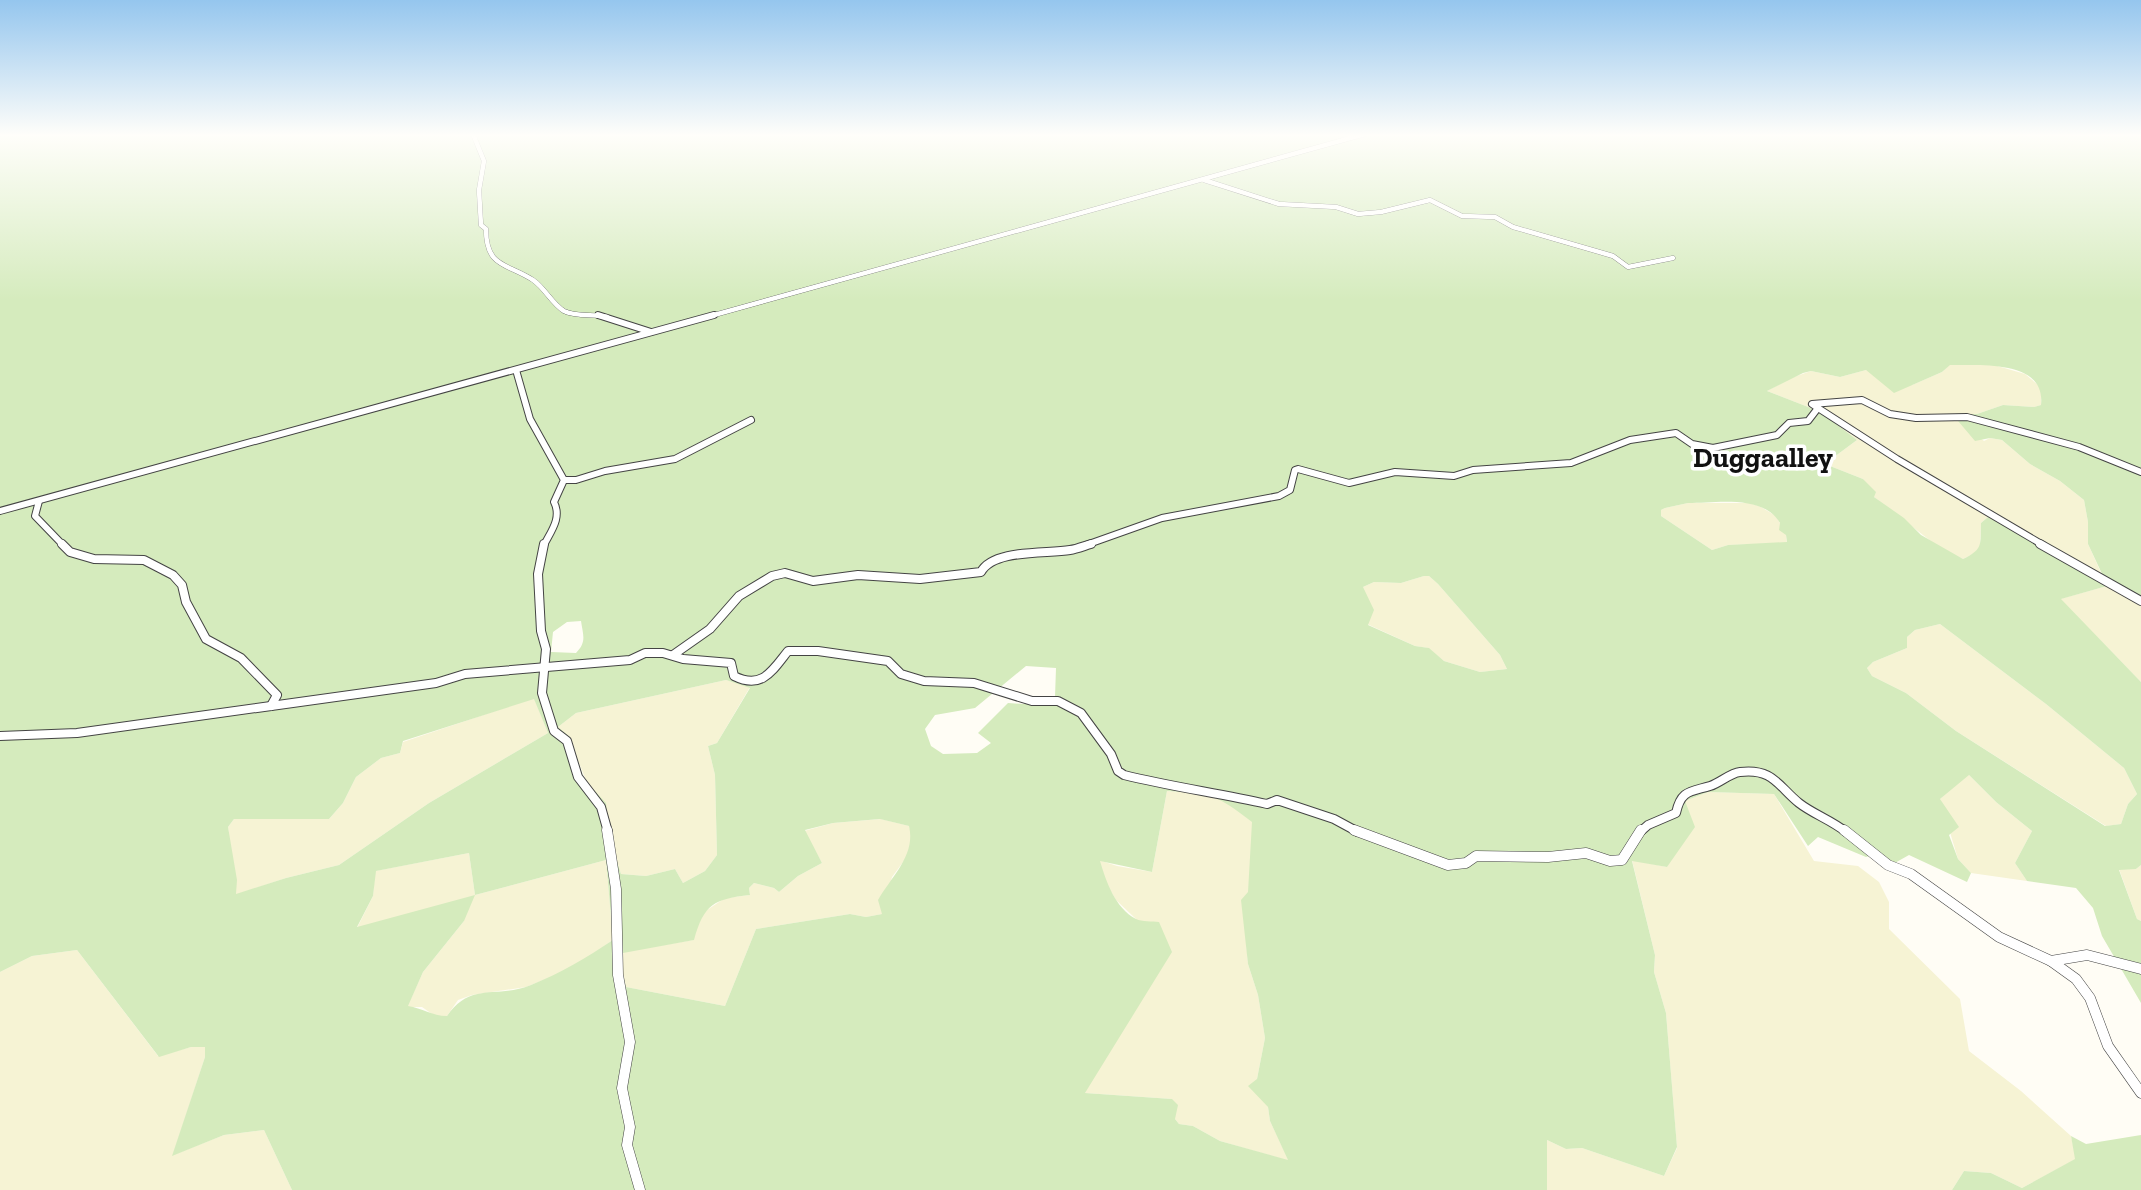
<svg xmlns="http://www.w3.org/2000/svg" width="2141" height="1190" viewBox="0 0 2141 1190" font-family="'Zilla Slab',serif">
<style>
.farmland{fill:#f6f3d4}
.green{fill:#d5ebbd;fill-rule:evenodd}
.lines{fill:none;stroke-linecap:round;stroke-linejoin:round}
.minor-far3-casing{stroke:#444;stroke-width:5}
.minor-far2-casing{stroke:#444;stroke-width:8}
.minor-far1-casing{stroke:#444;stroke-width:10}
.minor-casing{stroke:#444;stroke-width:11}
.minor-far3{stroke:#fff;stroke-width:4.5}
.minor-far2{stroke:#fff;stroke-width:6}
.minor-far1{stroke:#fff;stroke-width:8}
.minor{stroke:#fff;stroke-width:10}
.labels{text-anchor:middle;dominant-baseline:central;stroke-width:7;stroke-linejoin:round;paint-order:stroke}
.quarter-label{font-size:28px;font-weight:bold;fill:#111;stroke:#fff}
</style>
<rect width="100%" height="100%" fill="#fffdf5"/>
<g class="farmland">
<path d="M1949,365H1994L2025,374L2038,385L2041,390V405L2034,407L2003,405L1977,414L1954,415L1984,441L1990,438L2002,440L2030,464L2060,481L2084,500L2088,522V544L2103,577L1988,517L1981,523L1980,548L1977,552L1963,559L1941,549L1874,497L1863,479L1830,466V460L1857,440L1821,412L1767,391L1791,378L1811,371L1840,377L1866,370L1912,385L1942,372Z"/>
<path d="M1688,503H1750L1761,507L1776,516L1786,535L1787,543L1728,545L1712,550L1661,516V510L1665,508Z"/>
<path d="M1424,576H1429L1438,584L1500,655L1507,669L1480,672L1444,661L1428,648L1415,646L1367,624L1363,587L1374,582L1401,583Z"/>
<path d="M2107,586L2141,605V682L2060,599Z"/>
<path d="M1940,624L2046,704L2124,768L2137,794L2128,804L2121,824L2106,826L1956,731L1906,693L1872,676L1867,668L1873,662L1907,648V637L1915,630Z"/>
<path d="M726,680L750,687L717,743L708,746L715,775L717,855L705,871L683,883L675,869L646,876L621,874L610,839L579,763L558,727L576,713Z"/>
<path d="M534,698L548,733L429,803L339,865L286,878L235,895L228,827L234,819H329L343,803L356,777L381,758L400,753L403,742Z"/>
<path d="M1968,774L1996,802L2032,831L2015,863L2027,881L1971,873L1958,859L1940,799Z"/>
<path d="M1167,791L1197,793L1221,798L1253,822L1246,940L1248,964L1258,995L1265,1038L1257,1079L1268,1107L1270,1121L1289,1161L1220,1141L1193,1126L1179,1124L1175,1119L1172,1099L1085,1093L1136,919L1116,900L1107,885L1099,860L1117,866L1152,872Z"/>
<path d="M1708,792L1774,794L1814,861L1858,866L1879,882L1889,902V929L1960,999L1969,1051L2021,1091L2071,1136L2076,1159L2022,1188L1991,1173L1964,1171L1952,1190H1547V1140L1566,1149L1582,1148L1664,1176L1677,1148L1666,1013L1654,972L1655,955L1632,860L1667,867L1685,801Z"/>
<path d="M881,819L909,826L912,836L909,854L892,877L882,914L866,917L850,914L756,929L725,1006L626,987L622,971L623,952L693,940L701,914L725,898L750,895L749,888L754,883L774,888L779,892L798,876L822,863L804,831L833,823Z"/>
<path d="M469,853L475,895L606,860L613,940L571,969L526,987L472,995L458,1000L447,1016H435L422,1007H407L423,972L464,921L357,928L373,896L375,871Z"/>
<path d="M2141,865V921L2137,919L2119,869H2136Z"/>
<path d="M77,950L158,1056L191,1047L205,1046V1057L173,1155L224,1135L264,1130L292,1190H0V972L32,956Z"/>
</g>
<g class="green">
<path d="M0,134H2141V605L2107,586L2061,599L2141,682V865L2136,869L2119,870L2137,919L2141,921V1003L2102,936L2093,908L2076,888L2027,881L2015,863L2032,831L1996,802L1969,775L1940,799L1959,827L1949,835L1958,859L1971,873L1967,882L1909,855L1893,864L1878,853L1866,857L1818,837L1808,846L1774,794L1708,792L1685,801L1695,827L1667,867L1632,861L1655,955L1654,972L1666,1013L1677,1147L1664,1176L1582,1148L1566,1149L1547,1140V1190H292L264,1130L224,1135L172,1156L205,1057V1047H191L159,1057L77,950L32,956L0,972ZM1950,365C1979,366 2046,359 2041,405L2034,407L2003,405L1977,414L1953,415L1975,441L1990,438L2002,440L2030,464L2060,481L2084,500L2088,522V544L2103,576L1976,508L1988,517L1981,523C1980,544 1984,549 1963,559L1921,535L1904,518L1874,497L1876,492L1863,479L1830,466V460L1857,440L1821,412L1767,391L1803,373L1811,371L1840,377L1866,370L1894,393L1942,372ZM1688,503C1716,503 1763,494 1780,523L1779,530L1786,535L1787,542L1728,545L1712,550L1661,516V510L1665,508ZM1424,576H1429L1438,584L1500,655L1507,669L1480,672L1444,661L1429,648L1415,646L1368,625L1374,610L1363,587L1374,582L1401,583ZM581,621C583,635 587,642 576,653L551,652L553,632L567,622ZM1940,624L2046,704L2124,768L2137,794L2128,804L2121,824L2105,826L1956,731L1906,693L1872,676L1867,668L1873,662L1907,648V637L1915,630ZM1026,666L1056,668L1055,697L1024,704L1008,703L978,733L991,743L977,753L943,754L931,746L925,729L935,715L975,708ZM726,680L750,688L717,743L708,746L715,775L717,855L705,871L683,883L675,869L646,876L621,874L610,839L606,803L584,779L570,737L558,727L576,713ZM534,699L548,733L429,803L339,865L286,878L236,894L237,880L228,827L234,819H329L343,803L356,777L381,758L400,753L403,741ZM1167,791C1211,793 1217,795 1252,822L1248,892L1241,900L1248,964L1258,995L1265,1038L1257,1079L1248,1086L1268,1107L1270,1121L1288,1160L1220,1141L1193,1126L1179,1124L1175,1119L1178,1105L1172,1099L1085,1093L1172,952L1159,922C1152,921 1142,922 1136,919C1115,908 1106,881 1100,861L1152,872ZM880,819L909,826C916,855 892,876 878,900L882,914L866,917L850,914L756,929L725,1006L626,987L622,971L623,953L694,940C704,904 714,899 750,895L749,888L754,883L774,888L779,892L798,876L822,863L805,830L833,823ZM469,853L475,895L357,927L373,896L376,871ZM606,860L613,940C586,958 561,973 531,985C497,999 471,981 447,1016C432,1016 422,1008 408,1006L423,972L464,921L475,895Z"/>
<path d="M2141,1135V1190H1952L1964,1171L1991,1173L2022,1188L2075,1159L2071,1136L2086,1144Z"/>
</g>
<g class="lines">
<g class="minor-far3-casing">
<g id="minor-far3">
<path d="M473,134L484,161L479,190L481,225L486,229C486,268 507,263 533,280C545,288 552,304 564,311C575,317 595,314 607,317"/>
<path d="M1204,180L1279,204L1336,207L1358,214L1381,212L1430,200L1462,216L1495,217L1513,227L1613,256L1628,267L1673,258"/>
<path d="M707,317L1365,134"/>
</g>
</g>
<g class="minor-far2-casing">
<g id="minor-far2">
<path d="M598,315L651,332"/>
<path d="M516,370L530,419L564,480L554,502C562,518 551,531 544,545"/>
<path d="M1818,408L1897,459L2043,545"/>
<path d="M564,480H576L605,471L675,459L751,420"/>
<path d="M39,501L35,516L63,545"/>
<path d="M0,511L714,315"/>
<path d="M1086,545L1162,518L1279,496L1290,490L1295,470L1298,469L1349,483L1395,472L1454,476L1473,470L1571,463L1630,440L1676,433L1692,444L1713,448L1777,435L1789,423L1808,421L1818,408L1812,404L1862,400L1890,414L1916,418L1967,417L2079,447L2141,472"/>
</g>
</g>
<g class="minor-far1-casing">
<g id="minor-far1">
<path d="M62,544L70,552L94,559L144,560L173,575L182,585L186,602L206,639L241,658L277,695L271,706"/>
<path d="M544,544L538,574L541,631L546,649L542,693L554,731L567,741L578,777L601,807L608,832"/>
<path d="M2040,544L2141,601"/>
<path d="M673,655L710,629L739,596L772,576L785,573L813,581L858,575L920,579L981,572C993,549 1046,554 1070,550C1077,549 1084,546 1091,544"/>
<path d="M0,736L77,733L436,683L465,674L630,660L645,653H663L683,659L731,663L734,676C762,690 772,671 788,651H818L888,661L901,674L924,681L974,683L1032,701H1058L1081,713L1111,754L1118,771L1124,775C1172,787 1219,793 1267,804L1277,800L1334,819L1358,832"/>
<path d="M1640,832L1648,825L1676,813C1681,790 1690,792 1710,786C1720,783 1730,773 1740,772C1773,768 1778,786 1799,803C1813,814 1831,820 1846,832"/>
</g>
</g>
<g class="minor-casing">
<g id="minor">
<path d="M607,830L616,889L618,975L630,1042L622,1088L630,1127L627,1145L640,1190"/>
<path d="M1354,830L1448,865L1466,863L1476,856L1548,857L1586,853L1610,861L1622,860L1641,830"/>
<path d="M1844,830L1888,865L1911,874L1999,937L2051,961L2076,979L2090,998L2108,1046L2141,1093"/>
<path d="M2051,961L2087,955L2141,969"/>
</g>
</g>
<use href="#minor-far3" class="minor-far3"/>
<use href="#minor-far2" class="minor-far2"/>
<use href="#minor-far1" class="minor-far1"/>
<use href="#minor" class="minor"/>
</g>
<linearGradient id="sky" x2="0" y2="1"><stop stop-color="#95c6ee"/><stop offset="0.45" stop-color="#fffefa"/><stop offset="1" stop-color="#fffefa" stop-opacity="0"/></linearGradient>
<rect width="2141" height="301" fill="url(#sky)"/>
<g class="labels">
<g class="quarter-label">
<text x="1763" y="457">Duggaalley</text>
</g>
</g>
</svg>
